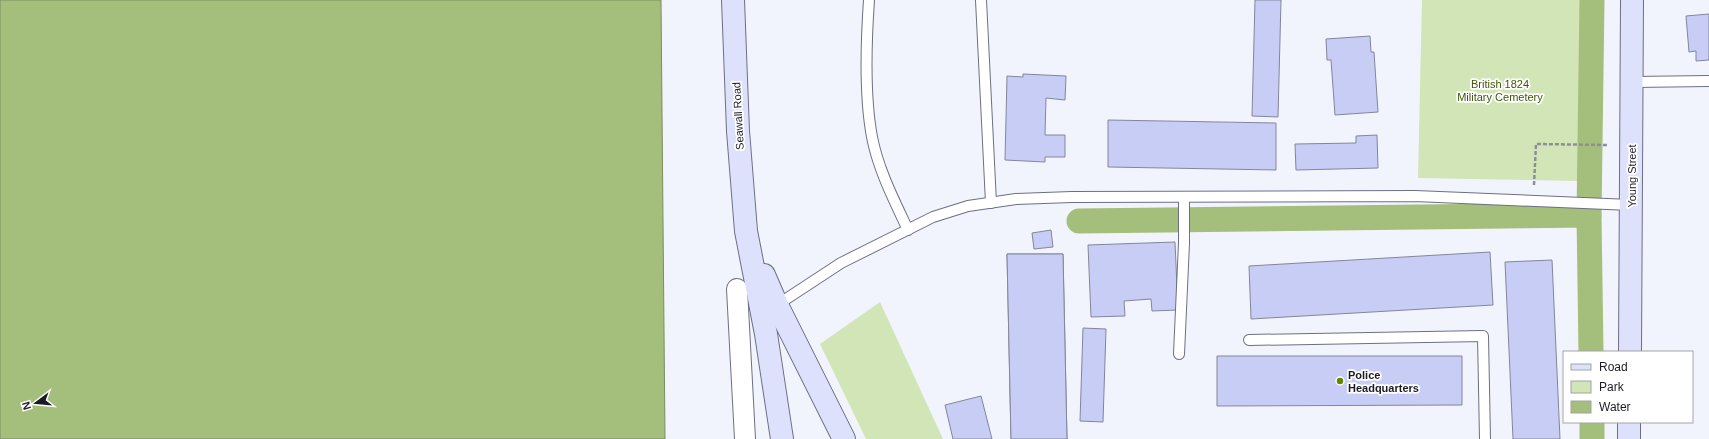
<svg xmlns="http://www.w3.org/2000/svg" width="1709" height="439" viewBox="0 0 1709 439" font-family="Helvetica,sans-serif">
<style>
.green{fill:#d2e5b6}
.water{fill:#a4be7b;stroke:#7b8d61}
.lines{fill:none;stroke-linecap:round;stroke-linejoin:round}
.canal{stroke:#a4be7b;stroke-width:25}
.building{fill:#c7cdf5;stroke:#83869b}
.lane-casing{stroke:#6c6f83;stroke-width:12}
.street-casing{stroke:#6c6f83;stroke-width:22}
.secondary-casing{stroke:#6c6f83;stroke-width:24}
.path{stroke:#8d8f98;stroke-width:2.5;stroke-dasharray:4 2;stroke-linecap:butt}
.lane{stroke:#fff;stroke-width:10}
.street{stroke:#fff;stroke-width:20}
.secondary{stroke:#dee1fb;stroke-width:22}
.poi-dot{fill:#638501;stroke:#fff;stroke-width:1.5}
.labels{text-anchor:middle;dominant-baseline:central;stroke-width:3.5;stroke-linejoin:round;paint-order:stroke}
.park-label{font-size:11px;fill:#3e5409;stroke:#fff}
.street-label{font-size:11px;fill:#1a1b23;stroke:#fff}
.poi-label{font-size:11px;font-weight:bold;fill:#1a1b23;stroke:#fff;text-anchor:start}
</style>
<rect width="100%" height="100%" fill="#f2f4fd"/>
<g class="green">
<path d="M1422,0H1583L1578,181L1418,178Z"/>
<path d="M880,302L943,439H866L820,344Z"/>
</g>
<path class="water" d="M0,0H661L665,439H0Z"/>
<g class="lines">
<g class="canal">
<path d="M1589,215L1592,0"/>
<path d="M1079,221L1589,215L1591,352"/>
<path d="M1592,422V439"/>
</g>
</g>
<g class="building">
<path d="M1255,0H1281L1278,117L1252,116Z"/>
<path d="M1709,14V60L1696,61V51L1689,52L1686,16Z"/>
<path d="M1370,36L1371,52H1374L1378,112L1335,115L1331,60H1327L1326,39Z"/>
<path d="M1023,74L1066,76L1065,100L1046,98L1045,135H1065V157H1045V162L1005,160L1007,76L1023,77Z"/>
<path d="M1108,120L1276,123V170L1108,167Z"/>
<path d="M1377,135L1378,168L1296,170L1295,144L1356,143V136Z"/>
<path d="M1051,230L1053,247L1034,249L1032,233Z"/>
<path d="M1175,242L1178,310L1152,311L1151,299L1124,301L1125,316L1091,317L1088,245Z"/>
<path d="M1490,252L1493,305L1251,319L1249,266Z"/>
<path d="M1007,254H1063L1067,439H1011Z"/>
<path d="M1007,254H1063L1067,439H1011Z"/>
<path d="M1552,260L1560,439H1513L1505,262Z"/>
<path d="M1083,328L1106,329L1103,422L1080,421Z"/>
<path d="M1217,356H1462V405L1217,406Z"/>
<path d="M981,396L992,439H953L945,405Z"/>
</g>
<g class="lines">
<g class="lane-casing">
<g id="lane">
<path d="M869,0C866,43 864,94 872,137C878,169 894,200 908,230"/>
<path d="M981,0L991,203"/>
<path d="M1633,82L1709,81"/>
<path d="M777,305L841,263L933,217L968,206L1016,199L1072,197L1415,196L1631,205"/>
<path d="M1249,340L1483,336L1485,439"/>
<path d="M1179,354L1184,243V197"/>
</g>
</g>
<g class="street-casing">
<path id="street" d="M737,289L745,439"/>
</g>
<g class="secondary-casing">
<g id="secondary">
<path d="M733,0L738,131L746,231L766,334L782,439"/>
<path d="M764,275L777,305L844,439"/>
<path d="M1630,352L1632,0"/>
<path d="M1629,439V422"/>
</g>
</g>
<path class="path" d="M1534,185L1536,144L1608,145"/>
<use href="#lane" class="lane"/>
<use href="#street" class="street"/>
<use href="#secondary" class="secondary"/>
</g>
<circle class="poi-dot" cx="1340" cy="381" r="4"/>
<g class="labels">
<g class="park-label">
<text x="1500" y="84">British 1824<tspan x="1500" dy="13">Military Cemetery</tspan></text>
</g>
<g class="street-label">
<text transform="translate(738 116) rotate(-93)">Seawall Road</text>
<text transform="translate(1632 176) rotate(-90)">Young Street</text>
</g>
<g class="poi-label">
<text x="1348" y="375">Police<tspan x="1348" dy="13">Headquarters</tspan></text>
</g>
</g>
<rect x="1563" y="351" width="130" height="72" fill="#ffffff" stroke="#a3a4a7"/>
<rect x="1571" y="364" width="20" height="6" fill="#dee1fb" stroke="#a3a4a7"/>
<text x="1599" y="371" font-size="12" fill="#1a1b23">Road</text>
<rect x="1571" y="381" width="20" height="12" fill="#d2e5b6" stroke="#a3a4a7"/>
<text x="1599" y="391" font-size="12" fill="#1a1b23">Park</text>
<rect x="1571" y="401" width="20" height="12" fill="#a4be7b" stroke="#a3a4a7"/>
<text x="1599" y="411" font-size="12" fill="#1a1b23">Water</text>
<g transform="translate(36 403) rotate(254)" stroke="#ffffff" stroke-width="3" paint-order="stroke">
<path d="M0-3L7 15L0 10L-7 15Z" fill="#1a1b23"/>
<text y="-6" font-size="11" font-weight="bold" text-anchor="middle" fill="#1a1b23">N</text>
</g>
</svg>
